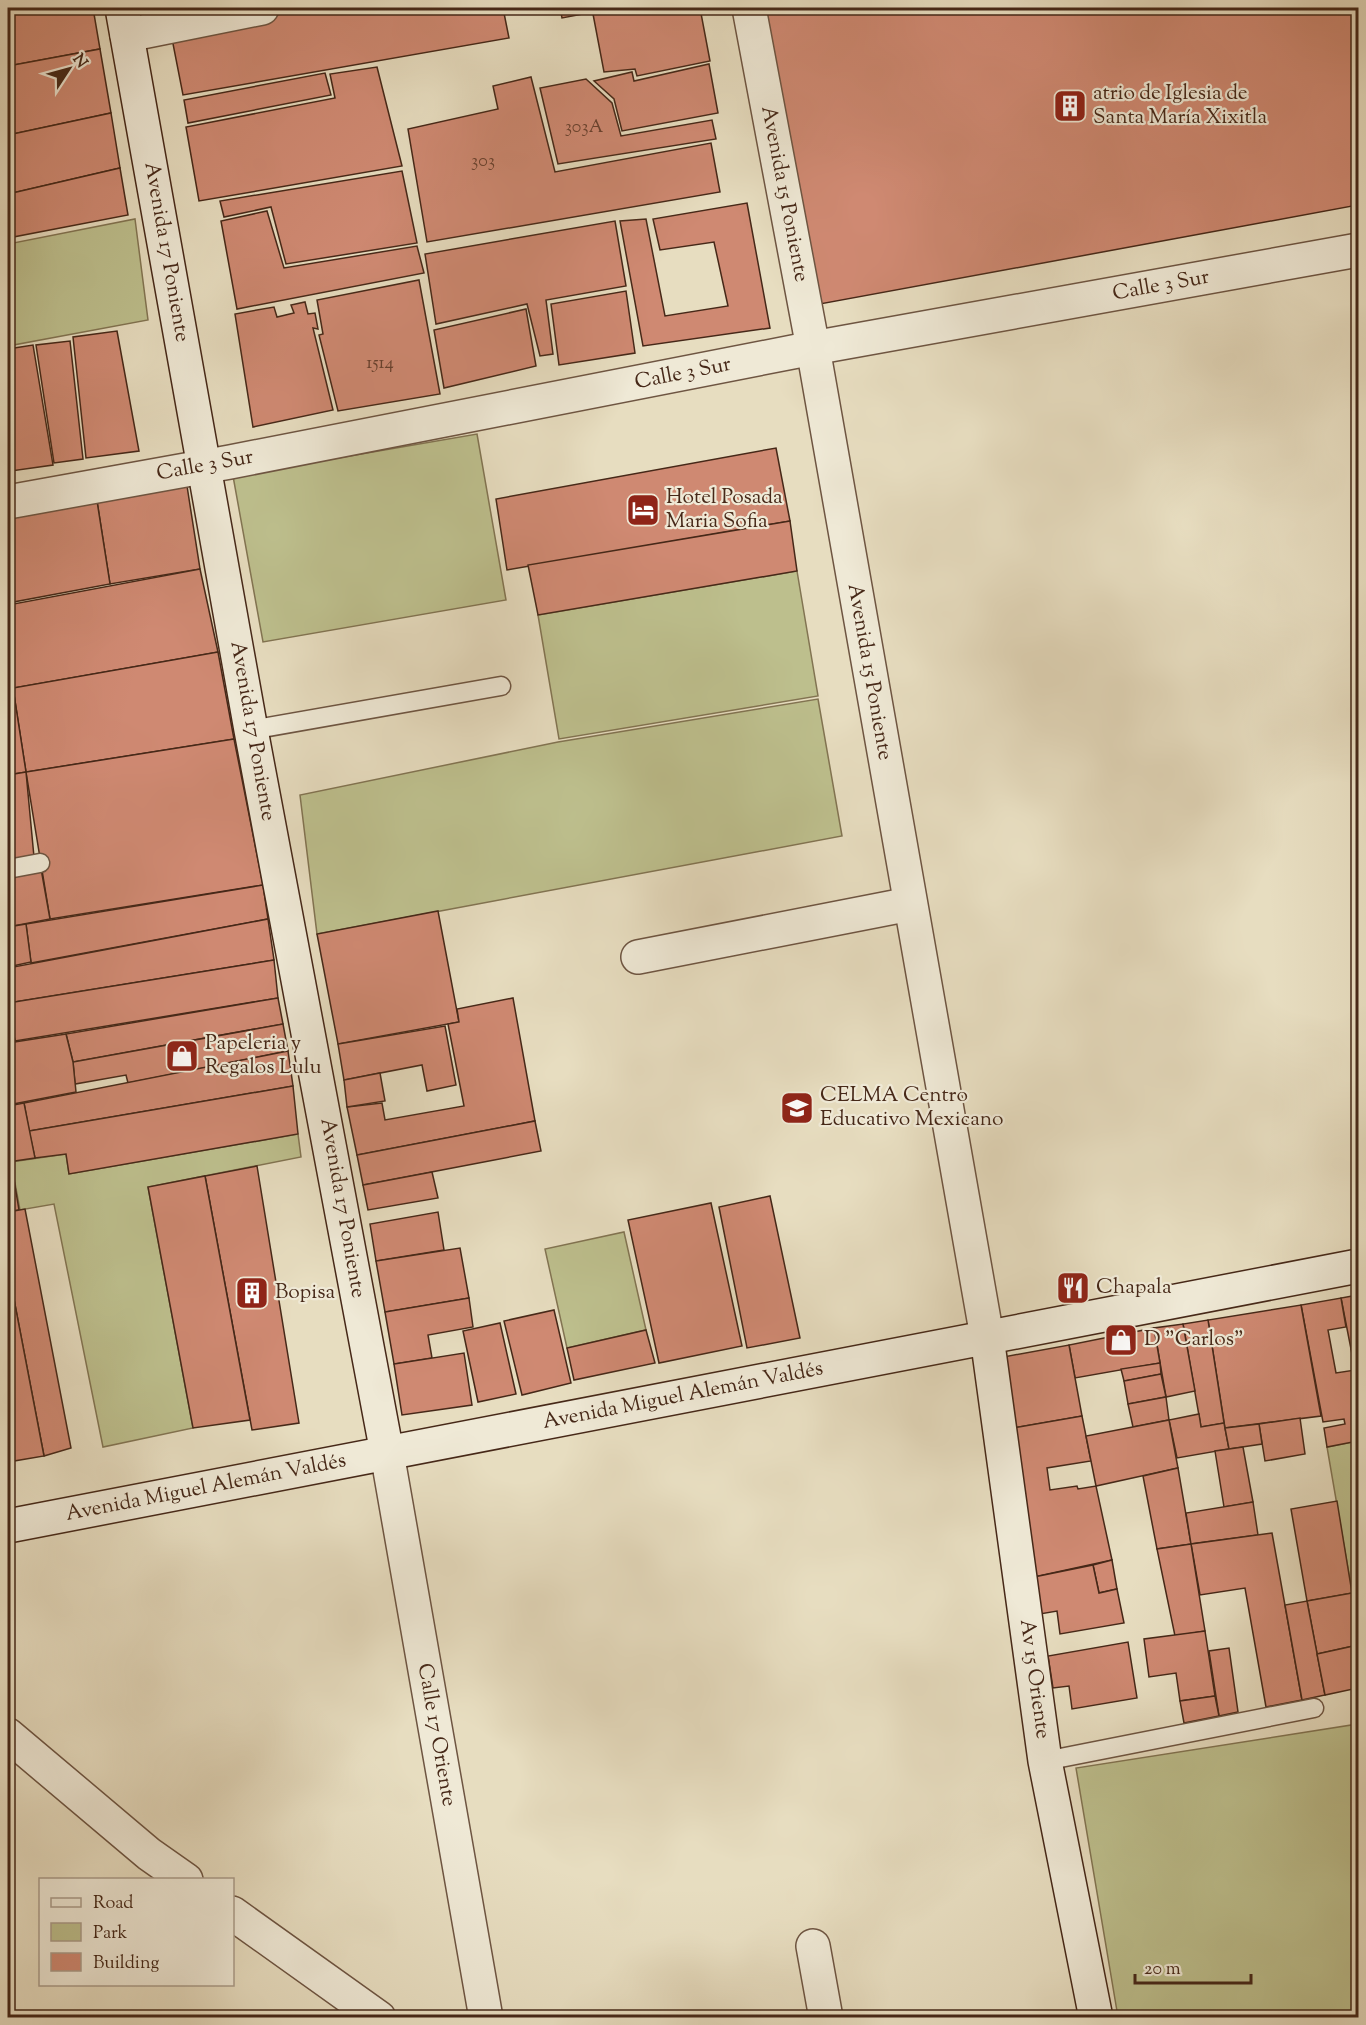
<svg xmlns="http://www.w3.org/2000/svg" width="1366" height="2025" viewBox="0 0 1366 2025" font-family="'Sorts Mill Goudy',serif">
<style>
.green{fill:#bdbf8d;stroke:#827452;stroke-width:1.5}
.building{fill:#cf8972;stroke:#462818;stroke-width:1.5}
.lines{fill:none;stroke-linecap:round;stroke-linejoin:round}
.lane-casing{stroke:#6e5542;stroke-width:21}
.street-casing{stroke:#6e5542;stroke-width:36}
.secondary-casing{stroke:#462818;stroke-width:36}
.lane{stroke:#efe9d6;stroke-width:18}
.street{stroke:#efe9d6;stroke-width:33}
.secondary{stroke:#efe9d6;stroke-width:33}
.labels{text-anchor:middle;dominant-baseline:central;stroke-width:4.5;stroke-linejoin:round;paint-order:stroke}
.number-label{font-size:18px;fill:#68402e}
.poi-label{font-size:21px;fill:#462818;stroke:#efe9d6;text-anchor:start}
.street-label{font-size:21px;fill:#462818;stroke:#efe9d6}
</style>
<rect width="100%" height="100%" fill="#e7ddc0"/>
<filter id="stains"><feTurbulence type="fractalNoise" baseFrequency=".00333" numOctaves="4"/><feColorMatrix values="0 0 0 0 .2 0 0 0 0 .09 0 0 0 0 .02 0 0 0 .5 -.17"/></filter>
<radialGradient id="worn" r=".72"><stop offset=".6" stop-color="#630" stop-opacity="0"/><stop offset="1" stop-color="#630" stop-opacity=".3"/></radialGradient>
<g class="green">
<path d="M135,219L148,320L8,346V244Z"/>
<path d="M477,434L506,600L263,642L233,476Z"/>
<path d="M797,571L818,696L559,739L538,615Z"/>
<path d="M818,699L842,836L317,934L300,795L558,742Z"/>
<path d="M298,1134L301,1157L148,1187L193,1428L103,1447L54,1204L20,1210L11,1162L66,1154L69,1174Z"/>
<path d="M624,1232L646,1330L567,1348L545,1249Z"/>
<path d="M1358,1441V1627L1327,1447Z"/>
<path d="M1358,1724V2017H1118L1076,1768Z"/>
</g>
<g class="building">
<path d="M8,8H93L100,49L8,66Z"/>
<path d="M166,8H503L509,38L183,95Z"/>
<path d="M560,8H615L562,18Z"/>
<path d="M630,8H700L710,61L637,76L635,69L604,72L593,14Z"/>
<path d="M761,8H1358V205L820,304Z"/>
<path d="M100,49L111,113L8,135V66Z"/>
<path d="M709,64L718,113L622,131L614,99L594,81L632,72L634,81Z"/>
<path d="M377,67L402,166L199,201L186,127L335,98L330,74Z"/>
<path d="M325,73L331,95L188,123L184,100Z"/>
<path d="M531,77L555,172L711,143L720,192L427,242L408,129L498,109L493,86Z"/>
<path d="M586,79L612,103L621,136L712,120L716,139L558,164L540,88Z"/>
<path d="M111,113L120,168L8,194V135Z"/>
<path d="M120,168L128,215L8,238V194Z"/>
<path d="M402,171L417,243L286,264L271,207L224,217L220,201Z"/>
<path d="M747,203L770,328L643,346L620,221L646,219L665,316L728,306L714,242L660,250L653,219Z"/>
<path d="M267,211L284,268L417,246L424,273L237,309L221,221Z"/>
<path d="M615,221L626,286L546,300L553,354L540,356L527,304L436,324L425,254Z"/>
<path d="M419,280L440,394L338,411L319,335L323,334L317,300Z"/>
<path d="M626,291L635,353L559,365L551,304Z"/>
<path d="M305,302L308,314L315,313L318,329L313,328L333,410L253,427L235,314L274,307L277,317L294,313L291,305Z"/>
<path d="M526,309L536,366L444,388L434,330Z"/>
<path d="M117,331L139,451L86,458L73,337Z"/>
<path d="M70,341L83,459L54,463L36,345Z"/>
<path d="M33,345L53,465L11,471L8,449V349Z"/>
<path d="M776,448L790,521L507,570L496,499Z"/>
<path d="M187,486L200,569L110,584L97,501Z"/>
<path d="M97,501L110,584L8,603V517Z"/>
<path d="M790,521L797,571L538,615L528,565Z"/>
<path d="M200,569L218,652L8,689V605Z"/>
<path d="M218,652L234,739L26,772L13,688Z"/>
<path d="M13,688L26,772L8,775V689Z"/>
<path d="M234,739L263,885L50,919L26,772Z"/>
<path d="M26,772L34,857L8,861V775Z"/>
<path d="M40,863L50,919L8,927V869Z"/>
<path d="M263,885L268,919L31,963L26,924Z"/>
<path d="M438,911L459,1022L338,1044L317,934Z"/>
<path d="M268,919L274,960L8,1003V968Z"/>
<path d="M26,924L31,962L8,967V927Z"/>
<path d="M274,960L278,998L15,1041L8,1003Z"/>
<path d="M278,998L283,1024L73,1062L66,1034Z"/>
<path d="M513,998L535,1121L357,1155L347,1107L382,1103L385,1120L464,1106L448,1024L459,1022L457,1009Z"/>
<path d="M8,1011L15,1041L8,1043Z"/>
<path d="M283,1024L288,1051L128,1083L126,1075L75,1084L73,1062Z"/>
<path d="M445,1026L456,1085L427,1091L422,1065L344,1080L338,1044Z"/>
<path d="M66,1034L73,1062L76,1092L8,1105V1043Z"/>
<path d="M288,1051L293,1086L29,1131L24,1103Z"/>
<path d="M380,1073L385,1101L347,1107L344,1080Z"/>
<path d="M293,1086L298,1134L69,1174L66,1154L35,1158L29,1131Z"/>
<path d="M24,1103L35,1158L8,1162V1106Z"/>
<path d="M535,1121L541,1151L363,1185L357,1155Z"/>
<path d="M11,1162L19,1210L8,1212V1163Z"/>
<path d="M257,1166L299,1423L252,1430L205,1176Z"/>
<path d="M432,1172L438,1198L368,1210L363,1185Z"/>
<path d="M205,1176L250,1420L193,1428L148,1187Z"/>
<path d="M770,1196L800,1338L747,1348L719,1207Z"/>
<path d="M711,1203L742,1346L659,1363L628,1220Z"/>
<path d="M25,1209L71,1448L44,1456L8,1268V1212Z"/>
<path d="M438,1212L444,1250L376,1261L370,1224Z"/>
<path d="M460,1248L469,1298L385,1312L376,1261Z"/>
<path d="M8,1268L44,1456L8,1462Z"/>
<path d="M1358,1295V1347L1351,1349L1341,1298Z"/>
<path d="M469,1298L473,1327L428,1335L432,1358L394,1364L385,1312Z"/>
<path d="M1341,1298L1346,1327L1328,1330L1336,1373L1355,1370L1358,1387V1441L1327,1447L1324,1428L1345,1424L1344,1419L1323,1422L1301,1305Z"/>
<path d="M1301,1305L1321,1416L1225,1428L1208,1320Z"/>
<path d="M554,1310L571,1383L522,1395L504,1321Z"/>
<path d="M1208,1320L1224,1423L1201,1427L1183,1324Z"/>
<path d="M500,1323L516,1394L478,1402L463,1331Z"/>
<path d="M1183,1324L1195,1391L1166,1397L1154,1328Z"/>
<path d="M1154,1328L1160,1363L1075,1378L1069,1345Z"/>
<path d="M646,1330L655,1363L574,1380L567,1348Z"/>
<path d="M1069,1345L1082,1416L1007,1429L998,1358Z"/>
<path d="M1358,1347V1387L1351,1349Z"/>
<path d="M464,1353L472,1405L402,1415L394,1364Z"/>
<path d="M1160,1363L1161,1374L1124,1381L1121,1369Z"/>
<path d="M1161,1374L1166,1397L1128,1404L1124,1381Z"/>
<path d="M1166,1397L1169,1420L1133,1427L1128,1404Z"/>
<path d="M1199,1414L1201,1427L1224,1423L1229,1449L1177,1458L1169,1420Z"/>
<path d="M1082,1416L1091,1461L1047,1468L1050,1490L1077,1486L1078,1489L1096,1486L1112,1560L1034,1577L1007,1429Z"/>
<path d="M1300,1418L1305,1454L1265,1461L1259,1424Z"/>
<path d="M1169,1420L1178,1468L1096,1486L1086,1436Z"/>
<path d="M1259,1424L1262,1444L1229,1449L1225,1428Z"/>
<path d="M1243,1447L1253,1502L1224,1507L1215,1451Z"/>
<path d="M1178,1468L1191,1544L1157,1549L1143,1476Z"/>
<path d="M1337,1501L1352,1593L1307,1601L1291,1509Z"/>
<path d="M1253,1502L1258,1535L1191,1544L1186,1513Z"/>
<path d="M1272,1533L1302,1700L1266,1707L1245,1588L1200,1595L1191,1544Z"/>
<path d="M1191,1544L1205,1631L1175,1636L1157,1549Z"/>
<path d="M1112,1560L1117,1589L1099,1593L1093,1565Z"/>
<path d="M1093,1565L1099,1593L1117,1589L1124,1623L1060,1634L1057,1611L1040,1614L1034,1577Z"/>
<path d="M1352,1593L1358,1627V1645L1317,1654L1307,1601Z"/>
<path d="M1307,1601L1325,1695L1302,1700L1285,1605Z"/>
<path d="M1205,1631L1215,1696L1180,1701L1176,1673L1149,1677L1144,1639Z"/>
<path d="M1128,1642L1137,1698L1072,1709L1069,1686L1053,1688L1048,1656Z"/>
<path d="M1358,1645V1688L1325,1695L1317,1654Z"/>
<path d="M1229,1648L1238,1712L1219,1716L1209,1651Z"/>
<path d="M1215,1696L1219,1716L1184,1723L1180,1701Z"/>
</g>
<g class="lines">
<g class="lane-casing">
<g id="lane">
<path d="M251,730L501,686"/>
<path d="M8,869L40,863"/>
<path d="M1045,1761L1314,1708"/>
</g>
</g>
<g class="street-casing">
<g id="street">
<path d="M749,8L813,348L987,1337"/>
<path d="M127,35L262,8"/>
<path d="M8,502L230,462L813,348L1358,250"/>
<path d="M638,957L910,904"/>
<path d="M387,1453L486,2018"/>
<path d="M8,1735L149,1854L186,1880"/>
<path d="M232,1913L379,2018"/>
<path d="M813,1946L826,2018"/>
</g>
</g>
<g class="secondary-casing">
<g id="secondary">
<path d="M122,8L251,730L387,1453"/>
<path d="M987,1337L1045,1761L1096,2018"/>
<path d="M8,1526L1358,1266"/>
</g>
</g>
<use href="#lane" class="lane"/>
<use href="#street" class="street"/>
<use href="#secondary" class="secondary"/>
</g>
<defs>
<g id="building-square" transform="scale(1.725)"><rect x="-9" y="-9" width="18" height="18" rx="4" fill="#8f2418" stroke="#efe9d6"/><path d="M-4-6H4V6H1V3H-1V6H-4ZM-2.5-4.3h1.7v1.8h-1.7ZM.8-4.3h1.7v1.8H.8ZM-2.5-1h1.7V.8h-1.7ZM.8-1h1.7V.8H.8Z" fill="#fff"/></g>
<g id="hotel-square" transform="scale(1.725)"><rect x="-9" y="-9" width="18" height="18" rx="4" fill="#8f2418" stroke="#efe9d6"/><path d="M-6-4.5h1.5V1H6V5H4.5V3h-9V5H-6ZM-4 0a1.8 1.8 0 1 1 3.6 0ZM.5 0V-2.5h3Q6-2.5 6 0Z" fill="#fff"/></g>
<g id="shop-square" transform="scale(1.725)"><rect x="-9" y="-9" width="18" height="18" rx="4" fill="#8f2418" stroke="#efe9d6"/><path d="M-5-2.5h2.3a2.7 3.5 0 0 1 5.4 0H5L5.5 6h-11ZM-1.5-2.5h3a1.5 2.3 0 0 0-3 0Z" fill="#fff"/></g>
<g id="school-square" transform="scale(1.725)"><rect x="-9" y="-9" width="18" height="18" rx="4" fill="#8f2418" stroke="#efe9d6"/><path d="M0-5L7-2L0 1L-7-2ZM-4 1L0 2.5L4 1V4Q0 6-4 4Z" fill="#fff"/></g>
<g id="restaurant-square" transform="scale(1.725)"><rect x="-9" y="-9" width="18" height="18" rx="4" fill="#8f2418" stroke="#efe9d6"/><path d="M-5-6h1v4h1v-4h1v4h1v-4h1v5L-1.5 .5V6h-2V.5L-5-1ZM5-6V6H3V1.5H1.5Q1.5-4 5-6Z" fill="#fff"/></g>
</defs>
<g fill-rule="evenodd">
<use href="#building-square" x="1070" y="106"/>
<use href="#hotel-square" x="643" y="510"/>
<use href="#shop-square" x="182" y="1056"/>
<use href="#school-square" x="797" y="1108"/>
<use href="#restaurant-square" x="1073" y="1288"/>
<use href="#building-square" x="252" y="1293"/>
<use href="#shop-square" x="1121" y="1340"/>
</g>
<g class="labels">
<g class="number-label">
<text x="584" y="128">303A</text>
<text x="483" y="162">303</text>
<text x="380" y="364">1514</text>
</g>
<g class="poi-label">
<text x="1093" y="94">atrio de Iglesia de<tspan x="1093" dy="24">Santa María Xixitla</tspan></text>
<text x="666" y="498">Hotel Posada<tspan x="666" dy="24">Maria Sofia</tspan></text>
<text x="205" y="1044">Papeleria y<tspan x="205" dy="24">Regalos Lulu</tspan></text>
<text x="820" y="1096">CELMA Centro<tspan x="820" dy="24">Educativo Mexicano</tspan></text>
<text x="1096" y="1288">Chapala</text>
<text x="275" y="1293">Bopisa</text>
<text x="1144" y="1340">D "Carlos"</text>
</g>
<g class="street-label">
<text transform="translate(784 194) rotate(79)">Avenida 15 Poniente</text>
<text transform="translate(166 252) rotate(80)">Avenida 17 Poniente</text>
<text transform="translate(1161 286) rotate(-10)">Calle 3 Sur</text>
<text transform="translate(683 374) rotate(-11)">Calle 3 Sur</text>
<text transform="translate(205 466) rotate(-10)">Calle 3 Sur</text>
<text transform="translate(869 672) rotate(80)">Avenida 15 Poniente</text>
<text transform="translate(252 731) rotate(80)">Avenida 17 Poniente</text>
<text transform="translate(342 1208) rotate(80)">Avenida 17 Poniente</text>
<text transform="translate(683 1396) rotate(-11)">Avenida Miguel Alemán Valdés</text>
<text transform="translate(206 1488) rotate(-11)">Avenida Miguel Alemán Valdés</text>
<text transform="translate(1034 1679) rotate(82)">Av 15 Oriente</text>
<text transform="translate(436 1735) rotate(80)">Calle 17 Oriente</text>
</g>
</g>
<rect width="1366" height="2025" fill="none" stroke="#e7ddc0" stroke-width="30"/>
<rect x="9" y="9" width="1348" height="2007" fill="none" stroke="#462818" stroke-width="3"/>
<rect x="15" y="15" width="1336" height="1995" fill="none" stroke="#462818" stroke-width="1.5"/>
<rect x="39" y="1878" width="195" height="108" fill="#efe9d6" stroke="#ab9c8a" stroke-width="1.5"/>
<rect x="51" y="1898" width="30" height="9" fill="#efe9d6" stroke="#ab9c8a" stroke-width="1.5"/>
<text x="93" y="1908" font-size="18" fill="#462818">Road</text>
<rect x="51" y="1923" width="30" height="18" fill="#bdbf8d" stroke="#ab9c8a" stroke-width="1.5"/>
<text x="93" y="1938" font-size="18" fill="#462818">Park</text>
<rect x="51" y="1953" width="30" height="18" fill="#cf8972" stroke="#ab9c8a" stroke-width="1.5"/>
<text x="93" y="1968" font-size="18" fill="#462818">Building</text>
<g transform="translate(69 69) rotate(54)" stroke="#efe9d6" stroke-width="4.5" paint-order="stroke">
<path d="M0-4.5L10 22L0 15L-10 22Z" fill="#462818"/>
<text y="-9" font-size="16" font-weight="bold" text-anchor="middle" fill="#462818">N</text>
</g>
<path d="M1135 1974v9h116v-9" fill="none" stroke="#462818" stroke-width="3"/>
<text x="1144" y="1974" font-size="18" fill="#462818" stroke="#efe9d6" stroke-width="4.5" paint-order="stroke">20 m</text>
<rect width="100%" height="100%" filter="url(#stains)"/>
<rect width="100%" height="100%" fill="url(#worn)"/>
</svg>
